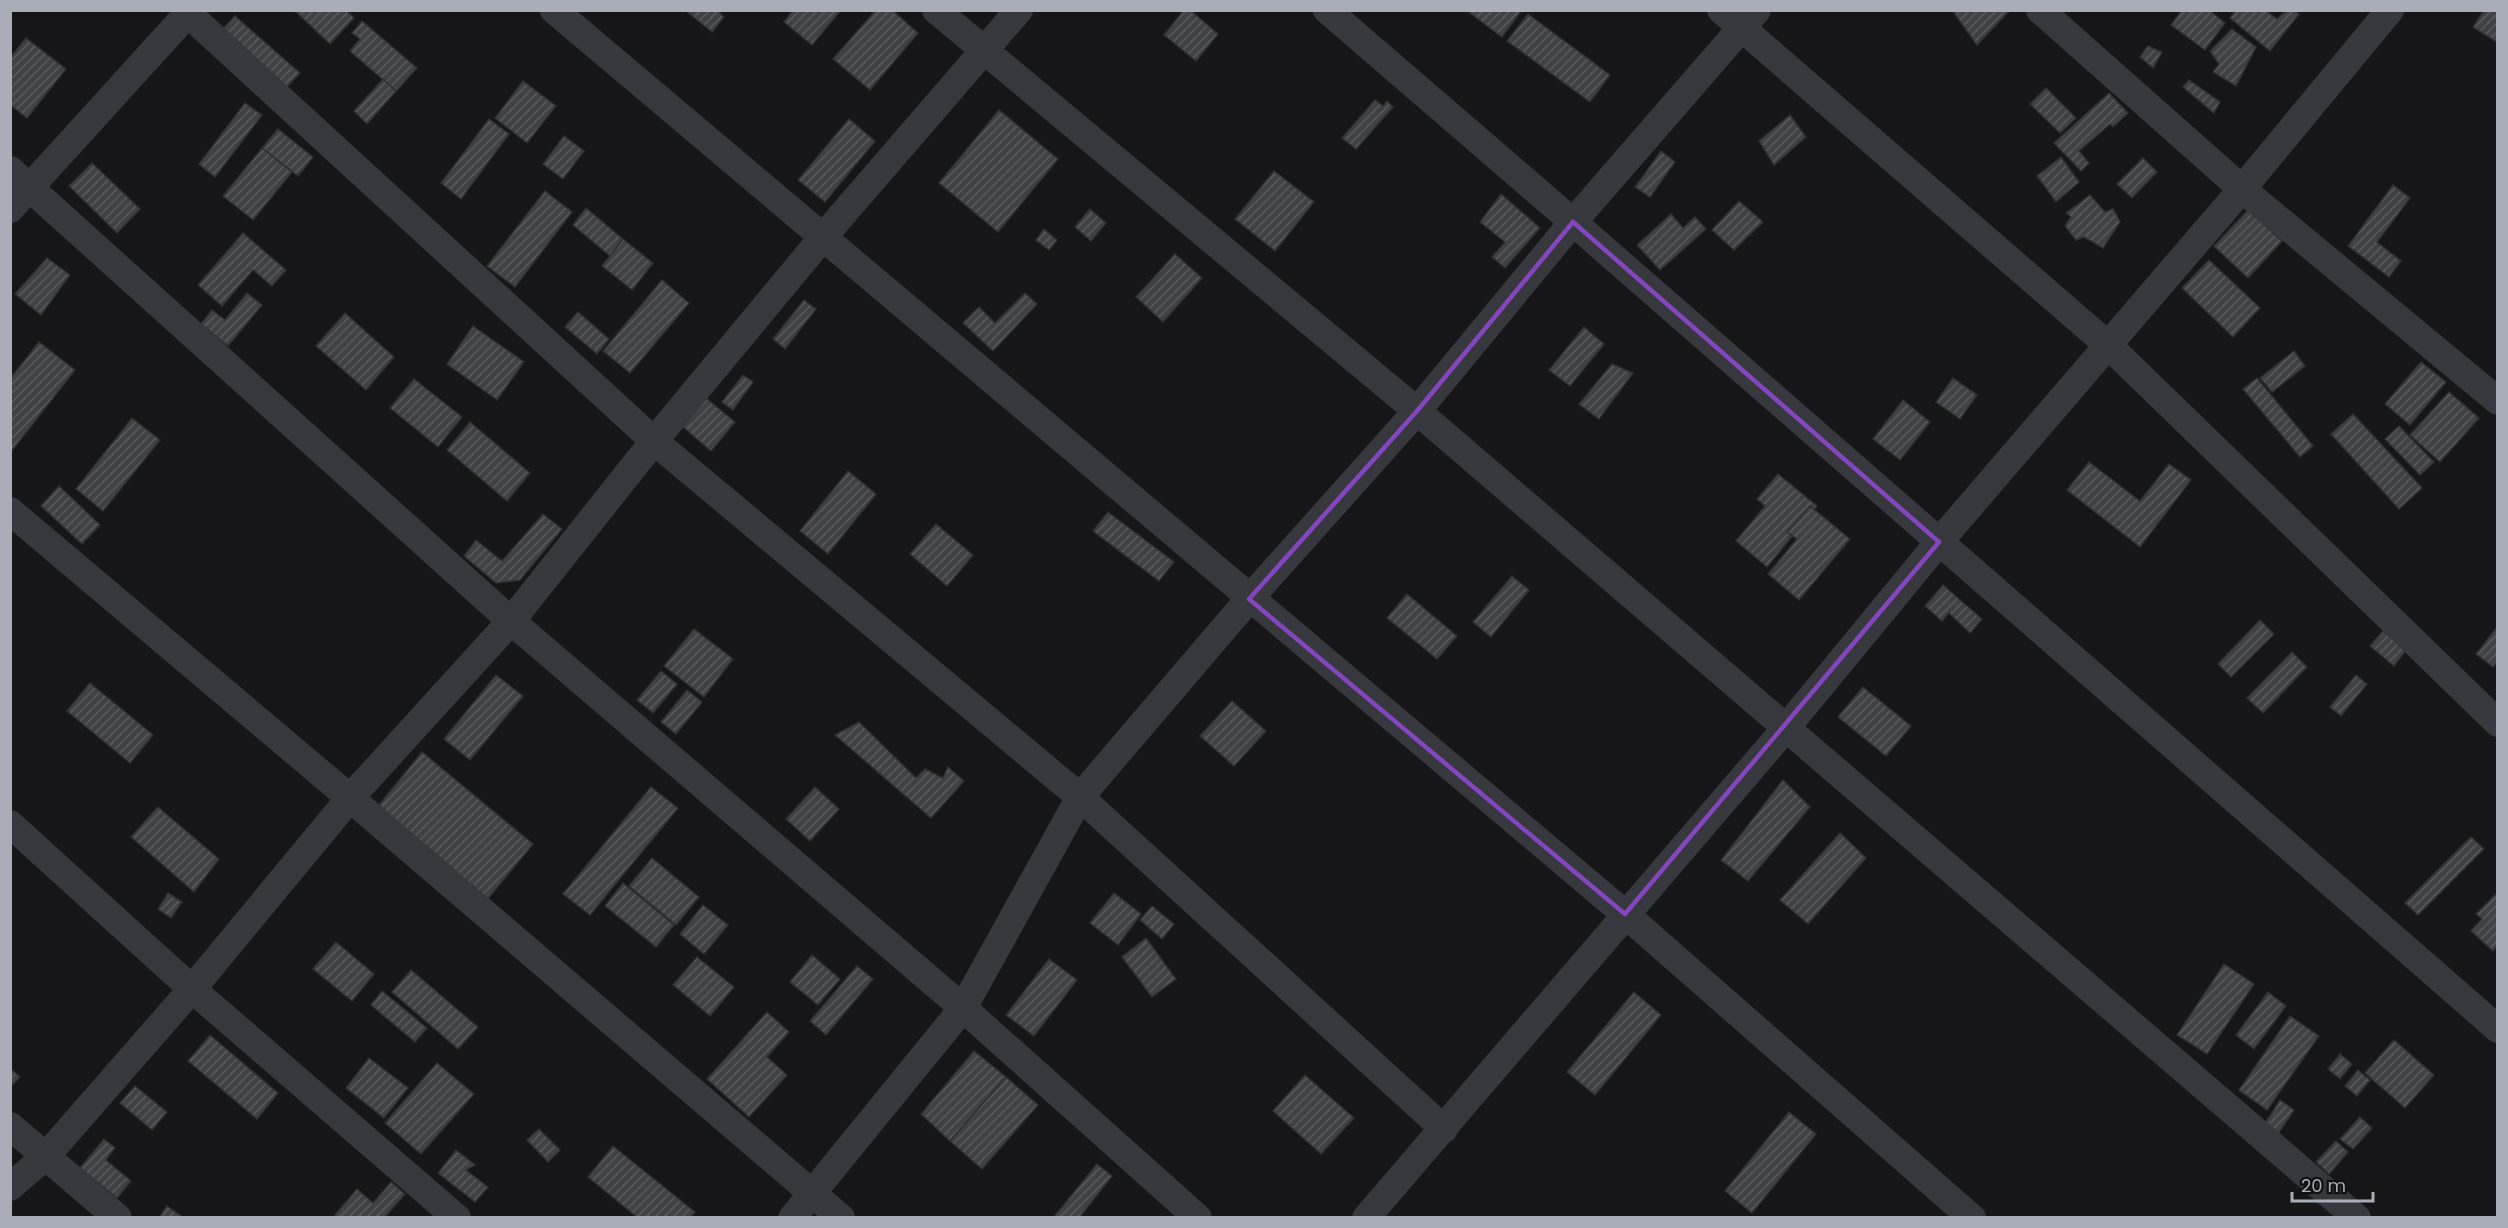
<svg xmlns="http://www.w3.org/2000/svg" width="2508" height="1228" viewBox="0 0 2508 1228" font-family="Poppins,sans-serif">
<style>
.building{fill:url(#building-hatch);stroke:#303034;stroke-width:1.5}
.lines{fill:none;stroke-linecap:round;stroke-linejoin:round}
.minor{stroke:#37383d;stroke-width:28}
.marked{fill:none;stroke:#8446be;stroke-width:4.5;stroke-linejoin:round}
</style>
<defs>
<pattern id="building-hatch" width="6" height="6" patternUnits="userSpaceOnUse" patternTransform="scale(1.5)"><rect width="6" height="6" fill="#404145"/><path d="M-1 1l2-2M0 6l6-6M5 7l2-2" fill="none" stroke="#595a5e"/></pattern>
</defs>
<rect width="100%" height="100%" fill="#161618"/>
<g class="building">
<path d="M294,10H346L354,18L330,44Z"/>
<path d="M685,10H717L724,17L712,32Z"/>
<path d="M793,10H841L812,45L784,22Z"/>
<path d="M876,10H892L918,33L870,90L833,59Z"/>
<path d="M1184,10H1190L1218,34L1196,61L1164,35Z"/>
<path d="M1466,10H1522L1502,37Z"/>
<path d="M1952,10H2010L1977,45Z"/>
<path d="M2182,10H2209L2225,23L2205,50L2171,25Z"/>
<path d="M2236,10H2265L2277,19L2287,10H2294L2299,14L2270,51L2230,18Z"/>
<path d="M2484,10H2498V43L2473,27Z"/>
<path d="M1528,14L1610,75L1590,102L1507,41Z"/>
<path d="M235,16L300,73L286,88L221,31Z"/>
<path d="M362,21L417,68L396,91L350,51L360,39L352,33Z"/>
<path d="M2232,29L2256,47L2236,86L2213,72L2219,64L2210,51Z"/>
<path d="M26,38L66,69L27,118L10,105V58Z"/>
<path d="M2148,46L2162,52L2153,68L2140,57Z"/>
<path d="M383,79L396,91L367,124L354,111Z"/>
<path d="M2189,80L2220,102L2214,113L2183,87Z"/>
<path d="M523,81L556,106L527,143L495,118Z"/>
<path d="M2046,88L2076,118L2060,133L2030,104Z"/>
<path d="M2109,93L2128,113L2113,127L2110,124L2079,151L2089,163L2081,171L2054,143Z"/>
<path d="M1375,100L1383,106L1387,101L1393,107L1356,149L1342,138Z"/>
<path d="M245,103L262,115L215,177L199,164Z"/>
<path d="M999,110L1058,159L998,232L939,183Z"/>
<path d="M1790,115L1806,137L1774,165L1759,141Z"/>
<path d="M489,119L509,134L461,199L441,183Z"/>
<path d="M849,119L875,141L825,202L798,180Z"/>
<path d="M278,129L313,157L298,176L262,148Z"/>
<path d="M564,136L584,151L563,179L543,164Z"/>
<path d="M262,148L292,172L253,220L223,196Z"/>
<path d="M1661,151L1675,162L1650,197L1635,187Z"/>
<path d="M2061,157L2079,182L2056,202L2037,176Z"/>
<path d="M2143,158L2157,172L2132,198L2117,184Z"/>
<path d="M92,163L140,209L117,233L69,186Z"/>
<path d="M1274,171L1314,202L1275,251L1235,219Z"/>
<path d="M2393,185L2410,198L2377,242L2401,261L2389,277L2348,246Z"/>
<path d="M545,191L572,212L515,287L487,266Z"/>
<path d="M1501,194L1540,228L1505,268L1492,257L1505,242L1480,222Z"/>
<path d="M2090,195L2105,212L2113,209L2120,222L2103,248L2084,237L2076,240L2065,226L2071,217L2066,213Z"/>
<path d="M1739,201L1763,222L1734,250L1712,230Z"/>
<path d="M586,208L623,239L610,256L573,225Z"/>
<path d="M1090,209L1106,223L1091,241L1075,227Z"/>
<path d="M2248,210L2282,241L2248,278L2214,246Z"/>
<path d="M1671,214L1683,228L1695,217L1706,229L1660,270L1637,245Z"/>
<path d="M1044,229L1057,240L1049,250L1036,240Z"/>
<path d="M243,233L286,270L272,286L253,270L222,306L198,285Z"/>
<path d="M623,239L653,263L632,290L602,266Z"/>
<path d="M1175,254L1202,278L1163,322L1136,297Z"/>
<path d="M47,258L70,275L41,315L15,294Z"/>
<path d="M2209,260L2260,308L2233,337L2182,288Z"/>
<path d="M662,280L689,303L630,373L603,351Z"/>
<path d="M247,293L262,305L228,346L201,324L212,310L225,320Z"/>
<path d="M1025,293L1037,304L993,351L963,323L979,307L995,323Z"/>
<path d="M804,300L816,309L785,349L773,339Z"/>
<path d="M578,312L609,339L597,354L565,327Z"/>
<path d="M345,313L394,357L366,390L316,346Z"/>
<path d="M473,326L524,362L497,400L447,364Z"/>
<path d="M1584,327L1604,344L1570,386L1549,370Z"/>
<path d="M39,342L75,370L10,453V379Z"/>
<path d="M2294,351L2305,366L2272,392L2260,378Z"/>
<path d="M2421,362L2446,382L2410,425L2385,404Z"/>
<path d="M1612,364L1633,373L1599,419L1579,404Z"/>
<path d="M743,375L753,382L733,410L722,402Z"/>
<path d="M1953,378L1977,395L1960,419L1936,402Z"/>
<path d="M2257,378L2313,446L2300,457L2243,389Z"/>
<path d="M414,379L462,417L438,447L390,408Z"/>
<path d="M2449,392L2479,418L2440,462L2410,435Z"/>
<path d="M706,398L735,422L711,451L682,426Z"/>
<path d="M1903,400L1930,422L1900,460L1873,439Z"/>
<path d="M2353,414L2422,488L2399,509L2331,434Z"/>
<path d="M132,418L160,440L103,511L76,489Z"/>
<path d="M470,422L530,473L507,501L447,450Z"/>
<path d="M2399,426L2434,462L2420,475L2385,439Z"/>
<path d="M2089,462L2140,501L2169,464L2191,480L2140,547L2067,490Z"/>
<path d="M848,471L876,494L828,554L800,531Z"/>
<path d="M1778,474L1817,506L1767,567L1736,541L1765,506L1757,499Z"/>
<path d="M59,486L100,525L82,544L41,506Z"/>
<path d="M1810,506L1850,539L1799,600L1768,574L1797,539L1787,532Z"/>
<path d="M1108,512L1174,562L1159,581L1093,531Z"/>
<path d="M543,514L562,529L520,580L496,583L464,556L476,540L502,561Z"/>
<path d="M936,524L973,555L947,586L910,554Z"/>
<path d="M1512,576L1529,590L1491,637L1473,622Z"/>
<path d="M1943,585L1982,619L1970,633L1949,613L1942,621L1925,606Z"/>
<path d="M1407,594L1457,636L1437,659L1387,618Z"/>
<path d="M2260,620L2274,634L2231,677L2218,664Z"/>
<path d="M2498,626V661L2493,667L2476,654Z"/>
<path d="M694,629L733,659L704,697L664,666Z"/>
<path d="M2383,631L2406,650L2394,666L2370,646Z"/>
<path d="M2292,652L2307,667L2263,713L2247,698Z"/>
<path d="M661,671L677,684L653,713L637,700Z"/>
<path d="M496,675L523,696L470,760L444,739Z"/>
<path d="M2356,675L2367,684L2341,716L2330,707Z"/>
<path d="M90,683L153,735L130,763L67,711Z"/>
<path d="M1863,687L1911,726L1886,756L1838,717Z"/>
<path d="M687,690L702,702L676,734L661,722Z"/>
<path d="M1232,701L1266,731L1234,766L1200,736Z"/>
<path d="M859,722L916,778L925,769L943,778L948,767L964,781L931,818L835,735Z"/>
<path d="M422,752L533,844L486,901L375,810Z"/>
<path d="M1783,780L1810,807L1748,881L1721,860Z"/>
<path d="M651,787L678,808L590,915L563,894Z"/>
<path d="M815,787L839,809L810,841L786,819Z"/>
<path d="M158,807L219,859L194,892L131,837Z"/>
<path d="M1840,833L1866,858L1808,924L1780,900Z"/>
<path d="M2471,837L2484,849L2418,915L2405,903Z"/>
<path d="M652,858L699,897L676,925L629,886Z"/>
<path d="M623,883L674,925L656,947L605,906Z"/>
<path d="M2498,892V945L2493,951L2471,931L2482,919L2476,914Z"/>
<path d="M168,893L182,902L171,918L158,909Z"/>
<path d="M1114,893L1141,914L1118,945L1090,923Z"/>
<path d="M703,905L728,925L704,954L680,934Z"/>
<path d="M1152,906L1174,924L1162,939L1140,920Z"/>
<path d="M1146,938L1176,979L1152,997L1122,957Z"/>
<path d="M336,942L374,974L352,1001L313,969Z"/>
<path d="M812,955L840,979L818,1005L790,982Z"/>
<path d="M697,957L734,987L710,1016L673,985Z"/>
<path d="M1049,959L1077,980L1034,1036L1006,1015Z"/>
<path d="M2224,964L2254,984L2207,1054L2177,1035Z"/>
<path d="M857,966L873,979L826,1035L810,1021Z"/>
<path d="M411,970L478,1027L458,1049L392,992Z"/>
<path d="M382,991L427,1028L415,1042L371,1005Z"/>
<path d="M1634,992L1661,1015L1595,1095L1567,1072Z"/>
<path d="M2268,992L2286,1006L2254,1049L2236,1035Z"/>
<path d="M767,1012L789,1032L767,1057L787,1075L749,1117L707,1079Z"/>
<path d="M2290,1016L2319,1036L2267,1110L2239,1090Z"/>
<path d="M210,1035L278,1093L257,1119L188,1061Z"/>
<path d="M2394,1040L2434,1075L2405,1108L2365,1073Z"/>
<path d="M974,1051L1006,1077L950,1141L921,1114Z"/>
<path d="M2340,1054L2352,1064L2340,1079L2328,1069Z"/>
<path d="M369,1058L408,1088L384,1118L346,1088Z"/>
<path d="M437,1063L474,1094L421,1154L385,1123Z"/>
<path d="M10,1068L20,1077L10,1087Z"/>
<path d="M2358,1070L2370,1080L2357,1096L2345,1086Z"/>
<path d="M1305,1075L1354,1118L1321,1154L1273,1111Z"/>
<path d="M1006,1077L1038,1105L982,1169L950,1141Z"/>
<path d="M135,1086L167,1112L152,1130L120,1103Z"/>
<path d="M2280,1100L2294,1110L2278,1134L2264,1125Z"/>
<path d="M1789,1112L1816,1134L1752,1213L1725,1191Z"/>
<path d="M2360,1117L2372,1128L2353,1149L2340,1139Z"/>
<path d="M539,1129L560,1150L548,1162L527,1140Z"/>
<path d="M104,1139L115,1148L106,1160L131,1181L117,1198L80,1168Z"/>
<path d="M2336,1141L2348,1152L2329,1174L2316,1162Z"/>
<path d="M613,1146L695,1212L690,1218H638L588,1177Z"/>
<path d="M456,1150L475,1165L466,1170L488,1187L475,1202L438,1173Z"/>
<path d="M1097,1164L1112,1176L1079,1218H1053Z"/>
<path d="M391,1182L405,1194L384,1218H338L335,1215L357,1189L373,1203Z"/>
<path d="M167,1206L181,1216L179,1218H159Z"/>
</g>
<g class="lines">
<g class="minor">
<path d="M184,10L654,441L1080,797L1444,1129"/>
<path d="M554,10L1625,914L1972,1218"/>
<path d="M936,10L1417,411L2357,1218"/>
<path d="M1327,10L1573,222L2498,1029"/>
<path d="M1721,10L2109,346L2498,723"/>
<path d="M2040,10L2242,189L2498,401"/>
<path d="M10,170L511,621L963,1008L1198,1218"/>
<path d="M10,209L191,10"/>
<path d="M10,511L350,798L511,621L654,441L823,237L1019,10"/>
<path d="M10,824L192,989L457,1218"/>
<path d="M10,1126L118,1218"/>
<path d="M10,1187L47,1155L192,989L350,798L841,1218"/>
<path d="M792,1218L963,1008L1080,797L1249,599L1417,411L1573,222L1757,10"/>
<path d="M1366,1218L1786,728L1939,542L2242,189L2390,10"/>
</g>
</g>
<path class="marked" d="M1573,222L1939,542L1625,914L1249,599L1417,411Z"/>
<rect width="2508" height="1228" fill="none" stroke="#a8adb8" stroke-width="24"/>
<path d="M2292 1192v9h81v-9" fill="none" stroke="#a8adb8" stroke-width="3"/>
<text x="2301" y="1192" font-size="18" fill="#a8adb8" stroke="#111113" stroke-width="4.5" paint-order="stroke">20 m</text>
</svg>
